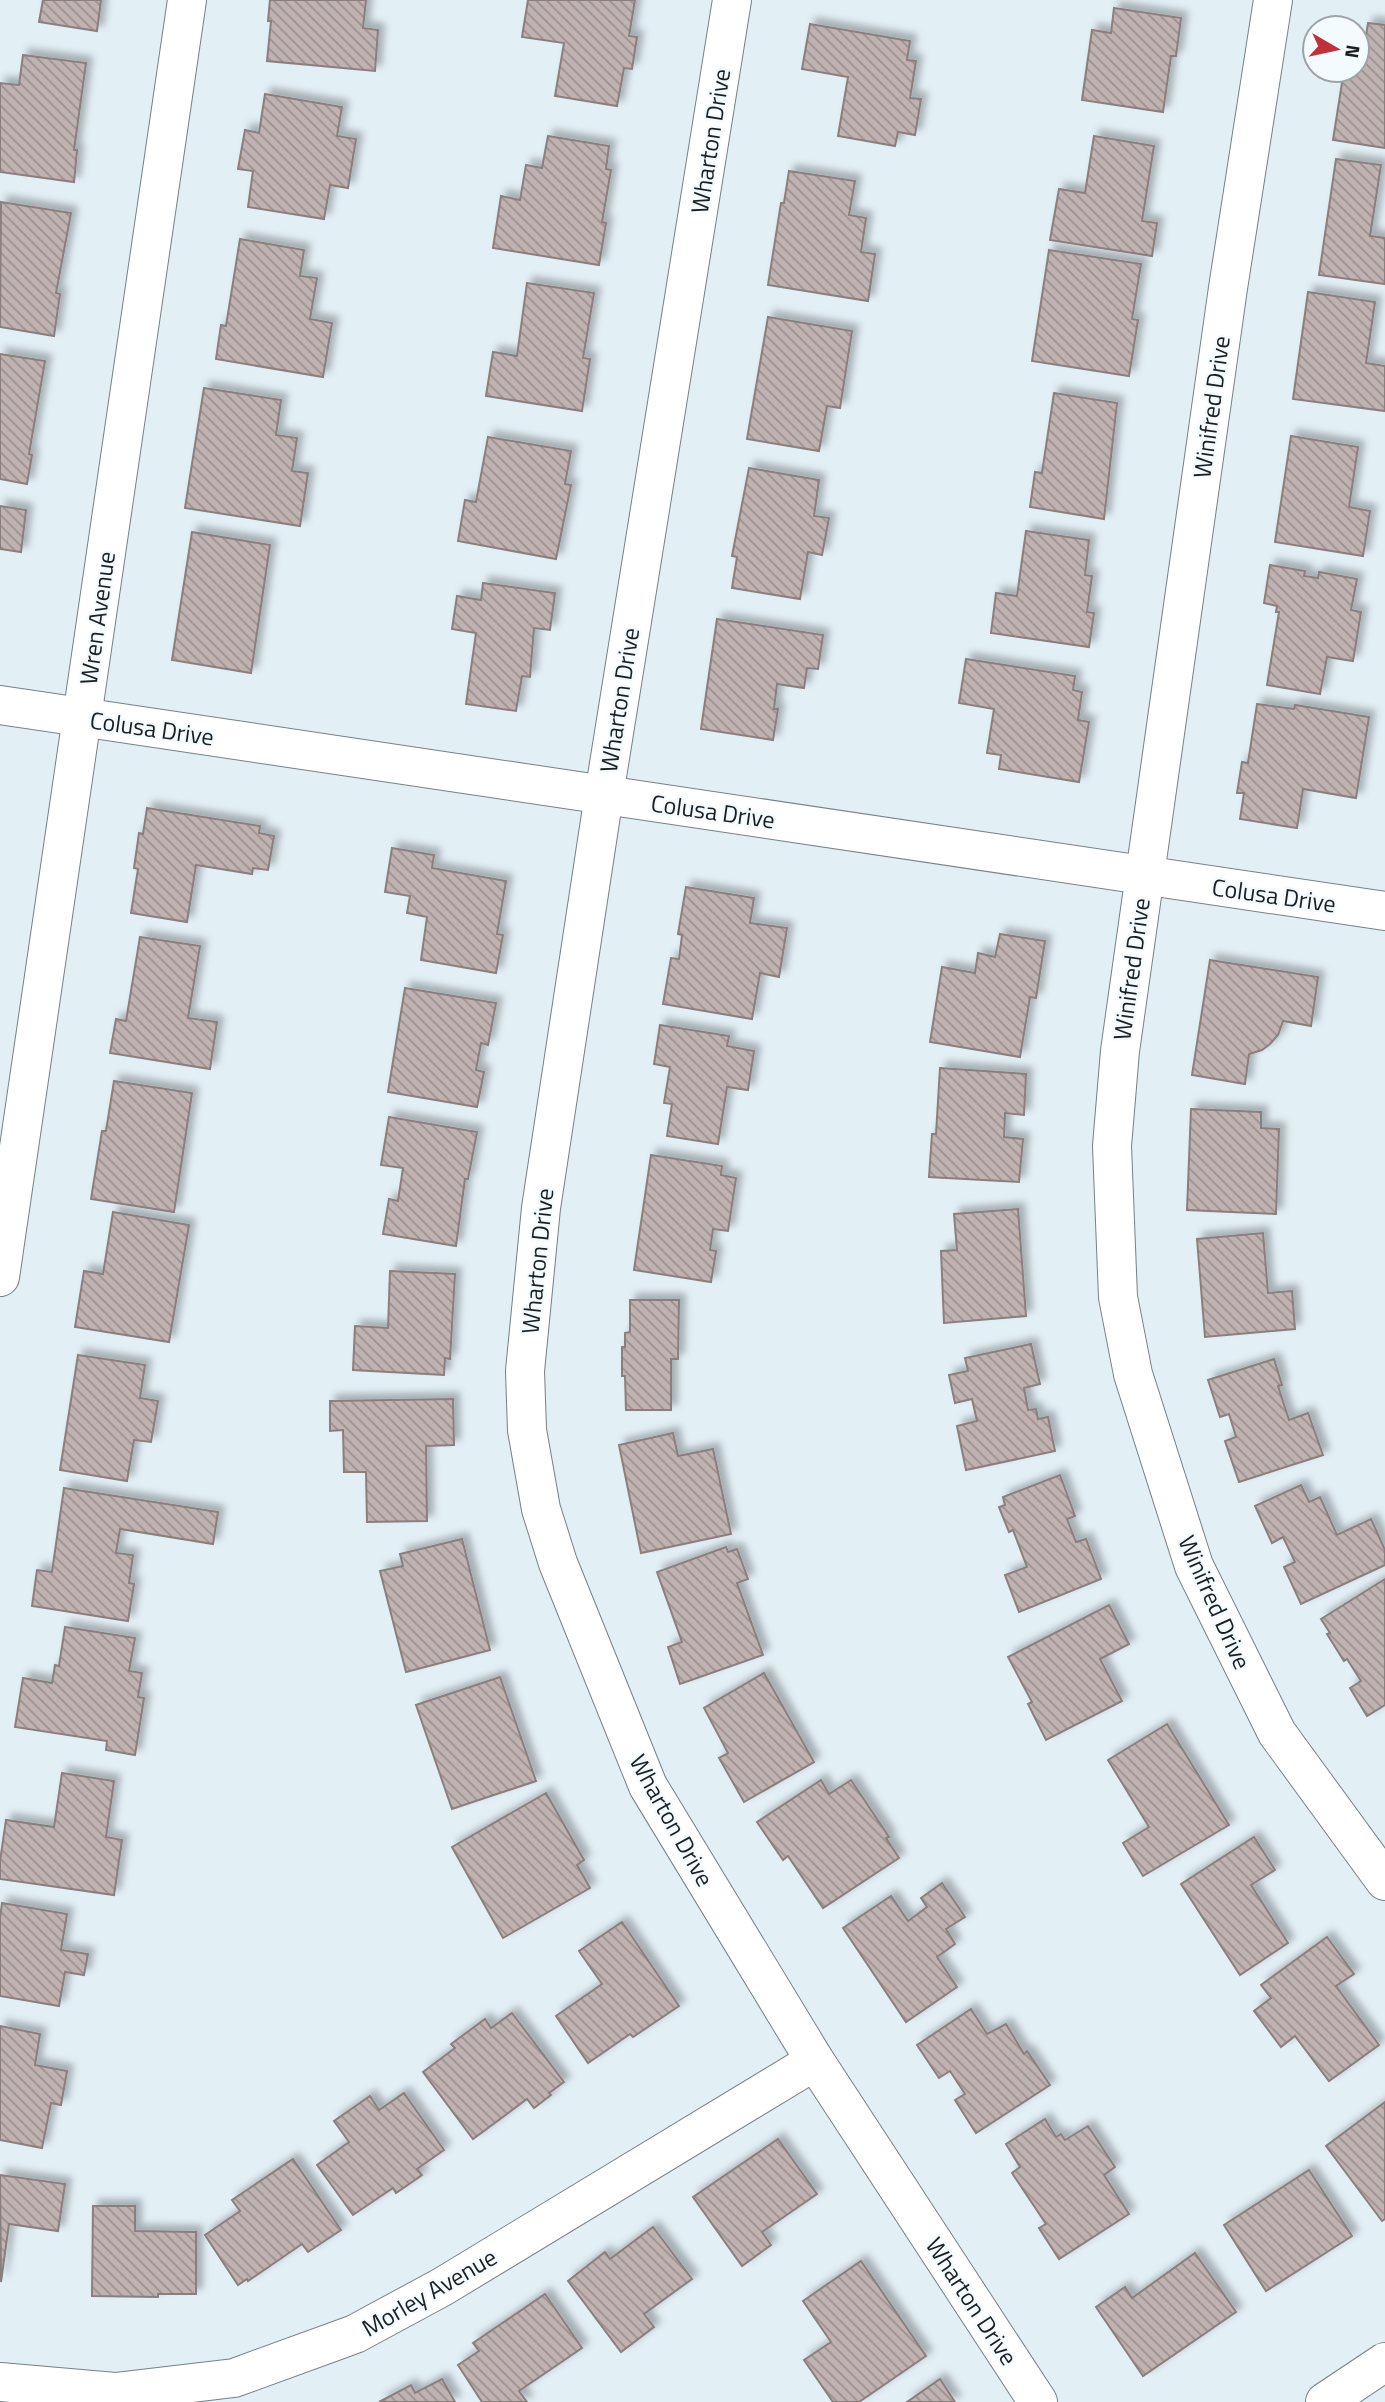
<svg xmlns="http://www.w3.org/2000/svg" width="1385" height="2402" viewBox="0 0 1385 2402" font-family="'Titillium Web',sans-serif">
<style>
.building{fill:url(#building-back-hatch);stroke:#8b7f7e;stroke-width:2;filter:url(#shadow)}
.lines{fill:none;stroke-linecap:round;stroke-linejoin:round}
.minor-casing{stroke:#768186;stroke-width:40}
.tertiary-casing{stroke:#768186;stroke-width:40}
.minor{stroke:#fff;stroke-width:38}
.tertiary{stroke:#fff;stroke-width:38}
.labels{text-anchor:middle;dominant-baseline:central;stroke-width:5;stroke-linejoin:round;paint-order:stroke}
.street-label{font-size:24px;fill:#1b1f21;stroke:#f4fbff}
</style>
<defs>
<pattern id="building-back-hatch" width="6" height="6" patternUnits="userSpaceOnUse" patternTransform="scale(1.75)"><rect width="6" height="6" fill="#c0b2b1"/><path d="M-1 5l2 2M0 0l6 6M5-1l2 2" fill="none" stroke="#9b9090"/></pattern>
<filter id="shadow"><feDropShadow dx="6" dy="-6" stdDeviation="3.5" flood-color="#0004"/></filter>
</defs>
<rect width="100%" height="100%" fill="#e2eff5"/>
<g class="building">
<path d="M43,0H101L97,31L39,22Z"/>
<path d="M270,0H366L363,28L378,30L375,71L267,61L271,21H268Z"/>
<path d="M528,0H635L629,36L637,37L632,69L624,68L617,106L555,96L564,43L522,37Z"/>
<path d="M1114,8L1181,18L1176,56H1171L1163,112L1082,100L1092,30L1111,33Z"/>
<path d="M1368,23L1385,25V148L1333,140L1344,70H1357V59L1362,60Z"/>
<path d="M810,24L910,41L907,60L916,61L910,98L921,99L915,135L898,132L895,146L838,136L848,77L802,69Z"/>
<path d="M23,55L86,63L74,150H77L74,182L0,172V83L19,85Z"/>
<path d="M265,94L342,107L337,136L356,139L348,188L330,185L324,219L248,207L253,171L238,169L245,130L259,133Z"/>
<path d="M548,136L609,146L606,169L611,170L602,222L606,223L599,265L493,248L501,196L520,200L526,165L542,168Z"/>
<path d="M1094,136L1154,146L1142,221L1157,223L1152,256L1050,240L1059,189L1085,193Z"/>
<path d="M1336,159L1381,165L1370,236L1385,238V284L1319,275Z"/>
<path d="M789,171L855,181L849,215L866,218L861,252L875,254L868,301L768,285L781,203H784Z"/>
<path d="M1,202L71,213L56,293L60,294L54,336L0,327Z"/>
<path d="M240,239L304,250L300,276L317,278L310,319L332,323L323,377L216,359L221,325L226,326Z"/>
<path d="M1049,250L1141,264L1132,319L1138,320L1129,376L1032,361Z"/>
<path d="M527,283L594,293L583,358L590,359L582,411L486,396L493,352L517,356Z"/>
<path d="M1308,292L1375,302L1366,363L1385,366V411L1293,399Z"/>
<path d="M768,317L852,331L840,408L827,406L819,451L747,439Z"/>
<path d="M0,354L45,361L29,454L32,455L27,484L0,479Z"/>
<path d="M204,388L281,400L276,435L297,438L292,471L308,473L300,526L185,508Z"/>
<path d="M1054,393L1117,403L1104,519L1030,507L1035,472L1042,473Z"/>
<path d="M1291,436L1358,447L1349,507L1370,511L1363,556L1275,542Z"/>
<path d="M488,437L571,451L565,484L571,485L556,559L458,541L465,500L476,502Z"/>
<path d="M749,468L819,480L814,516L829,518L822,555L808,552L800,599L732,588L737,557L732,556Z"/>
<path d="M0,506L26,510L21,552L0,549Z"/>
<path d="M1026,531L1089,540L1085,575L1092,576L1087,612L1094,613L1089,647L991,633L996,593L1017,596Z"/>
<path d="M192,532L270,545L251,673L172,660Z"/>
<path d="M1270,565L1305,571L1304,576L1318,578L1319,572L1357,579L1351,610L1361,612L1353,661L1327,657L1320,694L1267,685L1279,612H1276L1277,606L1264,603Z"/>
<path d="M483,583L555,593L550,630L534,628L530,677L522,676L516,711L466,704L476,633L452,629L457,596L481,600Z"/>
<path d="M717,619L823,635L818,669L807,668L804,688L777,684L774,709H778L773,740L701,729Z"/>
<path d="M966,659L1075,676L1073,690L1082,692L1078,720L1089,722L1079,782L999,769L1001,755L987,753L994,709L959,703Z"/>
<path d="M1257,704L1294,709L1295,705L1369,717L1356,798L1303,789L1297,828L1240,819L1244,793H1237L1242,762L1248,763Z"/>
<path d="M147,808L260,826L259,833L274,836L268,870L253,868L252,874L196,865L187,922L131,913L138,869L134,868L139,833L143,834Z"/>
<path d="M392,848L434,855L432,868L506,881L497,934L503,935L496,973L421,960L427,917L407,913L410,896L385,892Z"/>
<path d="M686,887L754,898L750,923L787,928L779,977L760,973L752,1019L663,1004L671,958L679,959L682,935L678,934Z"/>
<path d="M1000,934L1045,941L1036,998L1030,997L1020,1057L930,1042L942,967L975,973L978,953L995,957Z"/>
<path d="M140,937L200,946L188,1018L217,1022L210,1069L110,1053L116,1019L126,1021Z"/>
<path d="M1210,960L1318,977L1311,1026L1283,1021L1278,1035L1270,1044L1262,1050L1249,1054L1245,1084L1192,1075Z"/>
<path d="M405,988L496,1003L488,1045L481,1043L476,1070L484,1072L477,1107L388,1092Z"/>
<path d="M660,1025L729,1036L727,1046L754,1051L748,1090L727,1087L718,1144L667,1136L672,1104L664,1103L670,1067L654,1064Z"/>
<path d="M940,1068L1026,1074L1024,1115L1005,1113L1004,1137L1023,1139L1019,1182L929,1177L932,1134H936Z"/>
<path d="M114,1081L192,1093L174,1212L91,1199L102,1131H106Z"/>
<path d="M1191,1109L1261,1112V1128L1279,1129L1276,1214L1187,1210Z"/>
<path d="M389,1117L477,1132L468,1179H465L456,1246L383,1234L389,1199L398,1201L403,1168L381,1165Z"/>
<path d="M651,1155L722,1166L721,1175L736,1178L728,1231L713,1229L710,1250L716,1251L711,1282L634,1270Z"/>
<path d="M1018,1209L1026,1316L944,1323L941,1251L957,1250L954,1214Z"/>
<path d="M113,1212L189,1225L169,1342L75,1327L84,1271L103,1274Z"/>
<path d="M1263,1233L1268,1293L1292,1291L1295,1329L1205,1337L1197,1239Z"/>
<path d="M390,1271L455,1274L450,1359L445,1358L444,1375L353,1370L355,1326L388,1328Z"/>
<path d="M630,1300H679L678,1359H671V1410H626L625,1376H622V1347H625V1333L630,1332Z"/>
<path d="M1031,1344L1040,1384L1024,1388L1028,1410L1036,1409L1038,1419L1048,1417L1055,1451L966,1470L957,1426L977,1421L972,1399L955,1403L949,1375L968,1371L965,1358Z"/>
<path d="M78,1355L145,1365L140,1398L158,1401L151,1442L134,1440L127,1481L60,1470Z"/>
<path d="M1274,1359L1282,1385L1278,1386L1289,1420L1308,1413L1323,1455L1239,1482L1225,1441L1236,1437L1229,1414L1220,1417L1208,1380Z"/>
<path d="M453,1399L454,1445L426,1446L427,1521L367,1522L366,1472H344L343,1430L330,1431V1401Z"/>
<path d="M673,1433L678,1456L713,1449L731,1534L641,1553L619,1445Z"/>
<path d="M1060,1475L1075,1516L1067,1519L1076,1542L1086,1539L1101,1579L1019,1612L1005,1575L1027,1567L1013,1530L1009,1532L999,1507L1005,1505L1003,1497Z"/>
<path d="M1301,1485L1309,1502L1320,1497L1337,1535L1371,1519L1385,1550V1565L1301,1604L1284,1567L1295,1562L1283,1537L1272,1543L1255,1506Z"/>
<path d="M64,1488L218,1512L213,1544L120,1529L116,1553L133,1555L129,1583L134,1584L128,1621L32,1606L37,1570L52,1572Z"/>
<path d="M462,1539L490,1650L406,1672L380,1571L403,1566L400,1554Z"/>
<path d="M726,1547L728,1552L737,1549L748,1579L737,1583L763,1655L680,1684L668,1647L682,1642L657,1572Z"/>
<path d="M1385,1579V1705L1367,1716L1350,1688L1361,1681L1347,1659L1344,1661L1327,1634L1330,1633L1321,1619Z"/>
<path d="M1109,1605L1129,1644L1100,1659L1122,1701L1046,1740L1028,1704L1032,1702L1008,1657Z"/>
<path d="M65,1627L135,1638L129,1671L142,1673L138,1697L144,1698L135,1755L106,1750L107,1741L15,1727L23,1678L52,1683L55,1665L59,1666Z"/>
<path d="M764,1673L814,1762L744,1802L719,1758L728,1753L704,1708Z"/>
<path d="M500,1677L536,1781L452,1809L416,1705Z"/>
<path d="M1167,1724L1229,1825L1143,1876L1123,1843L1149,1827L1108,1760Z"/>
<path d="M62,1773L114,1781L106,1837L122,1840L114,1895L0,1879V1861L6,1820L54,1827Z"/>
<path d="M821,1780L829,1794L851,1780L889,1837L886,1838L899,1858L823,1908L788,1856L783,1860L757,1822Z"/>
<path d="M546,1793L584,1860L577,1865L590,1888L503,1938L452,1847Z"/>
<path d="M1254,1837L1275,1870L1251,1885L1288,1943L1240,1975L1181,1884Z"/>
<path d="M942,1883L965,1917L946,1929L955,1944L937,1957L957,1987L906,2022L843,1928L891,1896L908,1921L927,1907L921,1898Z"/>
<path d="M2,1903L67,1914L61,1950L88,1954L84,1975L65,1972L59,2006L0,1996V1918Z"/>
<path d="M622,1922L679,2006L633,2037L630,2034L588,2063L556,2016L602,1984L579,1951Z"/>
<path d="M1327,1937L1354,1974L1336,1986L1379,2045L1329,2081L1295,2036L1281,2047L1254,2011L1271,1998L1261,1985Z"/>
<path d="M971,2009L987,2034L1006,2024L1024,2054L1027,2051L1050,2085L976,2133L955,2100L965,2094L950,2071L939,2078L917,2045Z"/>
<path d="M512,2013L564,2082L549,2093L551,2095L534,2108L527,2099L473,2139L423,2072L455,2048L451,2044L485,2019L491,2028Z"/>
<path d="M0,2026L40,2034L35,2065L67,2071L61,2105L51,2103L42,2148L0,2140Z"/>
<path d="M404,2093L444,2150L417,2169L422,2175L396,2193L393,2188L353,2215L317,2165L349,2142L334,2121L370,2096L379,2110Z"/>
<path d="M1385,2102V2219L1382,2221L1326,2146Z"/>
<path d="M1045,2119L1056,2137L1061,2134L1065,2140L1088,2126L1115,2167L1104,2175L1129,2214L1059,2259L1039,2228L1046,2224L1012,2173L1020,2167L1006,2144Z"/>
<path d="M778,2139L817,2194L762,2232L771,2245L742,2266L693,2197Z"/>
<path d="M293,2159L341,2230L308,2252L302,2244L248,2281L247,2279L238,2285L205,2235L240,2211L232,2200Z"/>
<path d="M1309,2170L1352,2236L1266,2291L1224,2225Z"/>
<path d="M0,2175L65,2184L58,2231L9,2224L1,2282Z"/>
<path d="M93,2206H135V2231L196,2232V2294H158V2297L92,2296Z"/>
<path d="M653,2227L692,2279L644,2314L654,2327L621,2352L568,2281L605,2252L610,2259Z"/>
<path d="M1195,2253L1236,2312L1143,2376L1096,2307L1125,2287L1132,2298Z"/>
<path d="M861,2261L926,2356L859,2402H833L804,2360L831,2342L803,2301Z"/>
<path d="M545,2294L582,2348L519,2391L527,2402H482L458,2365L479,2351L473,2343Z"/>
<path d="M442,2379L455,2402H379L411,2385L415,2393Z"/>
<path d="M940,2379L955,2402H907Z"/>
</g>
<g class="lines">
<g class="minor-casing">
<g id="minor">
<path d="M732,0L604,795L541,1208L525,1371L527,1430L541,1509L558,1563L648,1786L815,2061L1038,2402"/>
<path d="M1273,0L1228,288L1120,1051L1112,1146L1118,1297L1133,1374L1194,1566L1277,1733L1385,1881"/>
<path d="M0,705L1385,911"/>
<path d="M0,1277L187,0"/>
<path d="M0,2382L115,2392L234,2378L355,2334L442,2287L815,2061"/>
</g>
</g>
<g class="tertiary-casing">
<path id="tertiary" d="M1325,2402L1385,2362"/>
</g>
<use href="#minor" class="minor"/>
<use href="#tertiary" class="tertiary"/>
</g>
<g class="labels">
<g class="street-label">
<text transform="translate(710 141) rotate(-81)">Wharton Drive</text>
<text transform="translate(1211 407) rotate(-82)">Winifred Drive</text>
<text transform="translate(97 618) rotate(-82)">Wren Avenue</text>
<text transform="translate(619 700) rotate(-81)">Wharton Drive</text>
<text transform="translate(152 728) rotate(8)">Colusa Drive</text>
<text transform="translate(713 811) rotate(8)">Colusa Drive</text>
<text transform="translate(1274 895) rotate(8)">Colusa Drive</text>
<text transform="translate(1131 969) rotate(-82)">Winifred Drive</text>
<text transform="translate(537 1261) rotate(-84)">Wharton Drive</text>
<text transform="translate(1215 1602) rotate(66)">Winifred Drive</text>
<text transform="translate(672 1820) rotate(61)">Wharton Drive</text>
<text transform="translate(429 2292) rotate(-30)">Morley Avenue</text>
<text transform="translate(972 2301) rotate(57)">Wharton Drive</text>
</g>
</g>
<g transform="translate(1336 49) rotate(99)"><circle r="33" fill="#f4fbff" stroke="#9da3a6" stroke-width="2"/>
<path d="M0-5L12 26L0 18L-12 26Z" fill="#c1313a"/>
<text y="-10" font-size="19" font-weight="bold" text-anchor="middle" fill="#1b1f21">N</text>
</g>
</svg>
